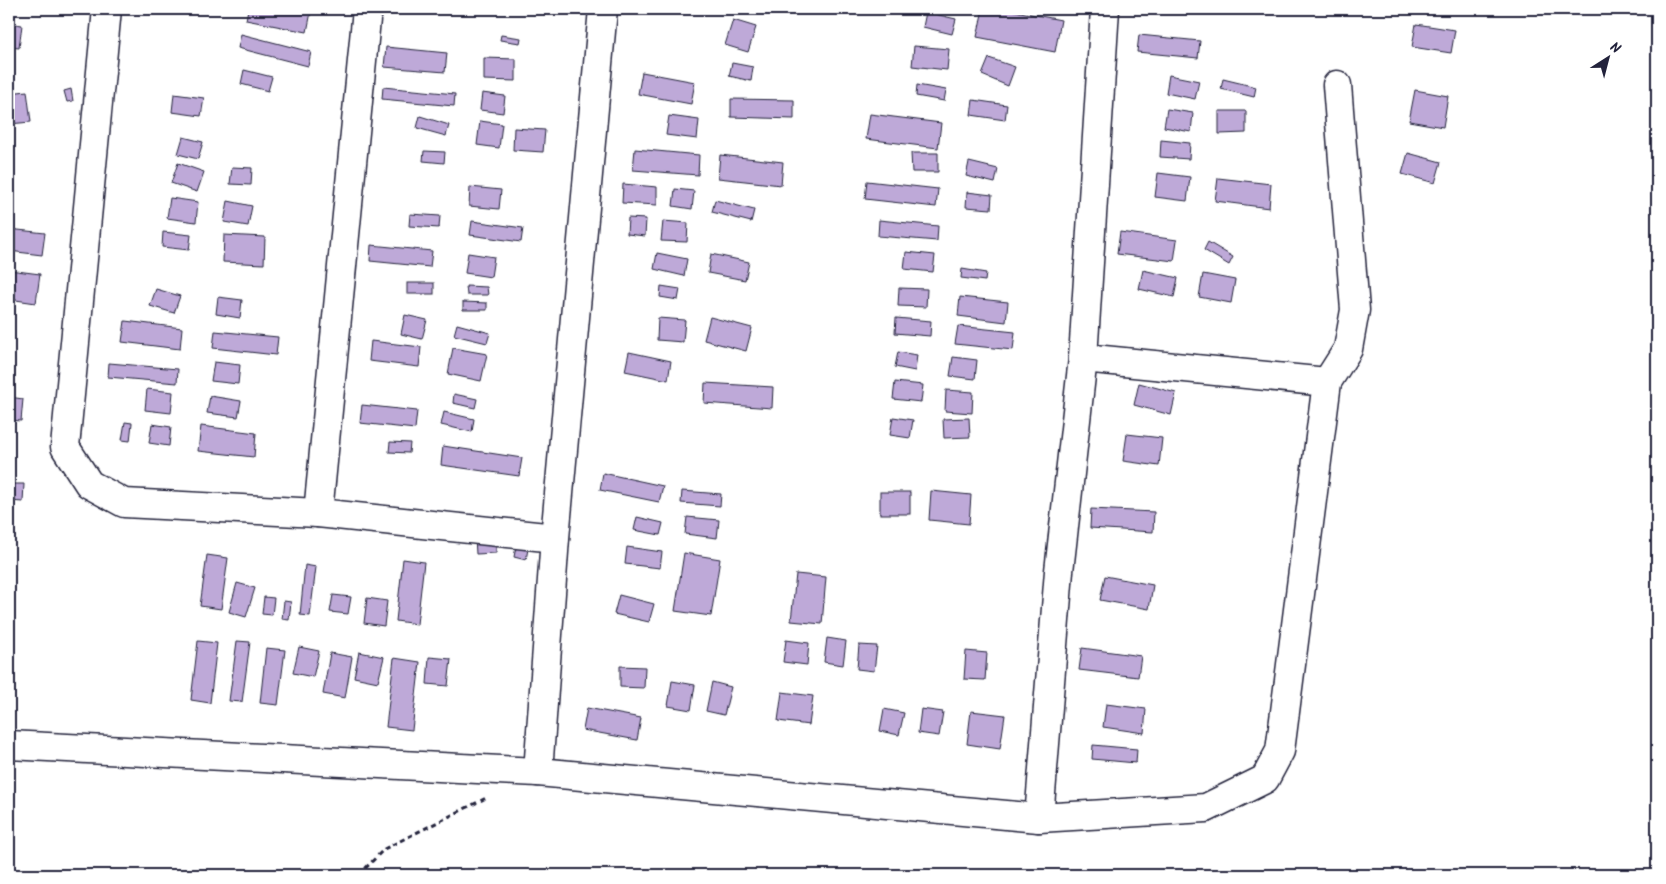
<svg xmlns="http://www.w3.org/2000/svg" width="1666" height="884" viewBox="0 0 1666 884" font-family="Kalam,sans-serif">
<style>
.building{fill:#bea9d8;stroke:#22223b}
.lines{fill:none;stroke-linecap:round;stroke-linejoin:round}
.minor-casing{stroke:#22223b;stroke-width:31}
.path{stroke:#22223b;stroke-width:3;stroke-dasharray:5 4;stroke-linecap:butt}
.minor{stroke:#fff;stroke-width:28}
</style>
<rect width="100%" height="100%" fill="#fff"/>
<filter id="ink" filterUnits="userSpaceOnUse"><feTurbulence type="fractalNoise" baseFrequency=".02" numOctaves="2"/><feDisplacementMap in="SourceGraphic" scale="10" xChannelSelector="R" yChannelSelector="G"/><feConvolveMatrix kernelMatrix="1 2 1 2 8 2 1 2 1" color-interpolation-filters="sRGB"/></filter>
<g filter="url(#ink)">
<g class="building">
<path d="M248,9H296L311,12L307,32L246,20Z"/>
<path d="M983,9H1005L1061,20L1055,52L977,37Z"/>
<path d="M926,12L956,19L952,34L923,27Z"/>
<path d="M733,20L756,27L748,52L725,45Z"/>
<path d="M9,23L22,25L19,48L9,47Z"/>
<path d="M1416,24L1455,30L1451,53L1412,47Z"/>
<path d="M241,34L311,52L308,66L238,48Z"/>
<path d="M501,35L521,38L520,43L500,40Z"/>
<path d="M1139,35L1200,41L1198,58L1137,52Z"/>
<path d="M914,46L949,49L947,70L912,66Z"/>
<path d="M386,47L447,53L445,72L384,67Z"/>
<path d="M484,58L516,59V81L484,80Z"/>
<path d="M989,58L1015,67L1008,86L982,75Z"/>
<path d="M732,63L753,67L751,81L729,76Z"/>
<path d="M244,70L272,77L268,91L241,84Z"/>
<path d="M642,72L695,82L691,104L638,94Z"/>
<path d="M1169,75L1199,81L1195,99L1166,93Z"/>
<path d="M1223,79L1256,87L1254,97L1221,89Z"/>
<path d="M917,85L946,90L944,101L916,96Z"/>
<path d="M383,87L455,94L454,106L382,99Z"/>
<path d="M71,89L73,101L67,102L64,91Z"/>
<path d="M1415,90L1448,96L1443,127L1409,121Z"/>
<path d="M27,91L31,122L9,124V93Z"/>
<path d="M482,93L505,96L503,113L480,110Z"/>
<path d="M174,94L204,98L201,116L172,112Z"/>
<path d="M731,99L794,100V119L731,117Z"/>
<path d="M973,100L1007,105L1005,120L971,115Z"/>
<path d="M1167,109L1193,113L1191,132L1164,127Z"/>
<path d="M1219,111H1246V133L1219,134Z"/>
<path d="M870,114L941,123L938,148L866,139Z"/>
<path d="M420,116L449,125L446,136L417,128Z"/>
<path d="M669,116L699,120L697,139L666,135Z"/>
<path d="M480,121L502,124L499,148L477,145Z"/>
<path d="M514,128L545,130L543,152L513,150Z"/>
<path d="M183,137L203,142L198,159L178,154Z"/>
<path d="M1161,140L1190,143L1189,159L1160,157Z"/>
<path d="M635,149L699,155L698,175L633,170Z"/>
<path d="M424,151L445,152L444,163L423,161Z"/>
<path d="M911,153H938V172H912Z"/>
<path d="M1408,153L1441,162L1435,183L1402,174Z"/>
<path d="M720,155L783,162L781,185L718,178Z"/>
<path d="M969,162L998,169L995,183L966,176Z"/>
<path d="M178,163L204,172L197,192L171,183Z"/>
<path d="M232,167L252,168L251,185L230,184Z"/>
<path d="M1158,173L1190,177L1187,201L1155,197Z"/>
<path d="M1218,178L1271,184L1269,208L1215,201Z"/>
<path d="M867,181L938,189L936,207L865,199Z"/>
<path d="M623,184L657,187V205L622,203Z"/>
<path d="M470,187L501,190L499,209L469,206Z"/>
<path d="M675,189L694,191L692,209L673,206Z"/>
<path d="M967,192L992,195L991,209L966,207Z"/>
<path d="M170,198L198,202L196,222L167,218Z"/>
<path d="M715,200L754,210L751,222L712,212Z"/>
<path d="M228,201L252,206L248,226L224,222Z"/>
<path d="M410,214L440,216L439,228L409,226Z"/>
<path d="M628,218L646,219L645,236L627,234Z"/>
<path d="M879,220L938,226L937,241L878,236Z"/>
<path d="M472,221L523,228L521,242L470,235Z"/>
<path d="M663,221L688,223L687,242L661,241Z"/>
<path d="M9,229L45,233L42,255L9,251Z"/>
<path d="M163,232L191,235L189,250L162,247Z"/>
<path d="M1120,232L1177,240L1174,261L1117,254Z"/>
<path d="M224,235L265,237L264,264L223,262Z"/>
<path d="M1208,242L1233,257L1229,265L1204,250Z"/>
<path d="M371,245L432,251L430,267L370,261Z"/>
<path d="M906,252L935,255L933,272L904,269Z"/>
<path d="M468,253L494,257L491,277L465,273Z"/>
<path d="M657,253L687,259L684,276L654,269Z"/>
<path d="M711,254L749,262L745,280L708,273Z"/>
<path d="M962,269L986,273L985,281L961,278Z"/>
<path d="M9,270L40,274L36,303L9,299Z"/>
<path d="M1143,270L1178,278L1174,297L1139,289Z"/>
<path d="M1203,274L1235,280L1231,303L1199,297Z"/>
<rect x="407" y="283" width="27" height="11"/>
<path d="M466,286L487,287L488,295H467Z"/>
<path d="M661,286L680,289L678,300L660,297Z"/>
<path d="M899,288L927,289L926,307L898,306Z"/>
<path d="M156,289L180,296L174,313L150,306Z"/>
<path d="M218,297L242,300L240,318L216,314Z"/>
<path d="M960,297L1008,302L1006,322L958,316Z"/>
<path d="M463,302L487,303V310H463Z"/>
<path d="M405,315L427,320L422,339L401,334Z"/>
<path d="M710,317L752,328L746,351L704,340Z"/>
<path d="M658,318L685,320L683,342L657,340Z"/>
<path d="M896,318L931,321L930,336L895,333Z"/>
<path d="M125,321L182,328L180,349L122,342Z"/>
<path d="M457,324L490,333L487,343L454,335Z"/>
<path d="M958,326L1015,332L1013,350L955,344Z"/>
<path d="M215,331L278,337L276,355L213,348Z"/>
<path d="M371,341L421,347L419,367L369,361Z"/>
<path d="M453,348L487,354L481,381L448,374Z"/>
<path d="M629,352L671,361L668,380L625,371Z"/>
<path d="M898,352L917,355L915,371L895,367Z"/>
<path d="M953,357L977,360L975,379L950,376Z"/>
<path d="M214,362L240,365L238,384L211,381Z"/>
<path d="M109,363L178,369L177,383L108,377Z"/>
<path d="M895,382L923,385L921,402L893,399Z"/>
<path d="M705,383L773,387L772,408L704,403Z"/>
<path d="M1139,383L1176,393L1171,415L1134,405Z"/>
<path d="M147,389L173,392L171,413L145,410Z"/>
<path d="M946,390L973,392L972,413L945,411Z"/>
<path d="M454,394L477,399L475,408L453,403Z"/>
<path d="M210,396L241,401L238,417L207,413Z"/>
<path d="M9,397L23,399L21,421L9,420Z"/>
<path d="M362,405L417,411L415,429L360,423Z"/>
<path d="M444,412L474,419L472,432L441,425Z"/>
<path d="M893,417L913,420L910,438L890,435Z"/>
<path d="M969,418L970,437L944,438L943,419Z"/>
<path d="M125,422L132,423L130,441L122,440Z"/>
<path d="M152,424L171,427L169,446L149,443Z"/>
<path d="M201,426L256,433L254,457L198,451Z"/>
<path d="M1127,434L1162,438L1159,466L1123,461Z"/>
<path d="M390,442L410,443L409,453L389,452Z"/>
<path d="M443,446L522,458L519,476L441,465Z"/>
<path d="M603,473L663,486L659,502L600,490Z"/>
<path d="M9,484H24L23,502L9,501Z"/>
<path d="M682,491L721,494L720,506L681,503Z"/>
<path d="M931,491L971,495L969,524L929,520Z"/>
<rect x="880" y="492" width="30" height="22"/>
<path d="M1091,509L1154,512L1153,532L1090,528Z"/>
<path d="M637,517L663,523L660,535L634,530Z"/>
<path d="M687,517L719,520L717,538L685,534Z"/>
<path d="M496,537V553L476,554L475,538Z"/>
<path d="M517,541L529,543L526,560L514,557Z"/>
<path d="M627,547L662,552L660,568L625,564Z"/>
<path d="M684,553L720,559L711,616L675,611Z"/>
<path d="M207,555L228,558L221,609L200,606Z"/>
<path d="M403,559L424,562L417,624L396,621Z"/>
<path d="M305,565L316,567L310,616L300,615Z"/>
<path d="M796,574L826,577L822,624L791,621Z"/>
<path d="M1105,576L1153,585L1149,609L1100,600Z"/>
<path d="M237,583L255,588L246,617L229,612Z"/>
<path d="M333,595L351,597L348,614L330,612Z"/>
<path d="M619,595L654,604L649,622L614,614Z"/>
<path d="M264,597L274,598L272,615L262,614Z"/>
<path d="M367,598L387,601L384,626L364,623Z"/>
<path d="M284,601L291,602L289,620L282,619Z"/>
<path d="M827,638L846,641L843,665L824,662Z"/>
<path d="M786,640L809,643L807,665L783,662Z"/>
<path d="M198,641L217,643L210,703L191,700Z"/>
<path d="M237,641L250,642L242,702L229,701Z"/>
<path d="M859,645L877,646L874,671L857,669Z"/>
<path d="M299,647L319,651L313,677L293,673Z"/>
<path d="M266,648L285,650L278,705L260,703Z"/>
<path d="M1082,648L1141,656L1138,677L1079,670Z"/>
<path d="M966,651L987,653L985,680L964,679Z"/>
<path d="M359,652L384,657L378,682L354,677Z"/>
<path d="M330,653L352,657L345,698L323,694Z"/>
<path d="M429,657L451,659L448,686L427,684Z"/>
<path d="M394,658L420,662L412,730L386,727Z"/>
<path d="M620,666L645,667L644,688L620,687Z"/>
<path d="M672,681L695,685L691,710L668,706Z"/>
<path d="M712,682L731,687L724,715L706,711Z"/>
<path d="M782,692L813,696L809,725L778,721Z"/>
<path d="M1106,704L1146,709L1144,733L1103,727Z"/>
<path d="M587,708L641,718L637,740L583,730Z"/>
<path d="M884,709L904,713L899,735L880,731Z"/>
<path d="M921,709L943,712L939,736L918,733Z"/>
<path d="M971,711L1005,715L1000,749L967,744Z"/>
<path d="M1093,745L1137,749L1136,763L1092,759Z"/>
</g>
<g class="lines">
<g class="minor-casing">
<g id="minor">
<path d="M107,9L65,447L89,484L124,503L318,513L555,538"/>
<path d="M1083,358L1327,382"/>
<path d="M318,513L367,9"/>
<path d="M9,745L538,772L1039,818L1206,808L1265,779L1280,751L1327,382L1348,349L1355,310L1337,85"/>
<path d="M538,772L555,538L603,9"/>
<path d="M1039,818L1059,571L1083,358L1105,9"/>
</g>
</g>
<path class="path" d="M359,875L384,849L486,798"/>
<use href="#minor" class="minor"/>
</g>
</g>
<rect width="1666" height="884" fill="none" stroke="#fff" stroke-width="30"/>
<rect x="15" y="15" width="1636" height="854" fill="none" stroke="#22223b" stroke-width="2" filter="url(#ink)"/>
<g transform="translate(1608 58) rotate(36)" stroke="#ffffff" stroke-width="4" paint-order="stroke">
<path d="M0-4L9 19L0 12L-9 19Z" fill="#22223b"/>
<text y="-8" font-size="14" font-weight="bold" text-anchor="middle" fill="#22223b">N</text>
</g>
</svg>
